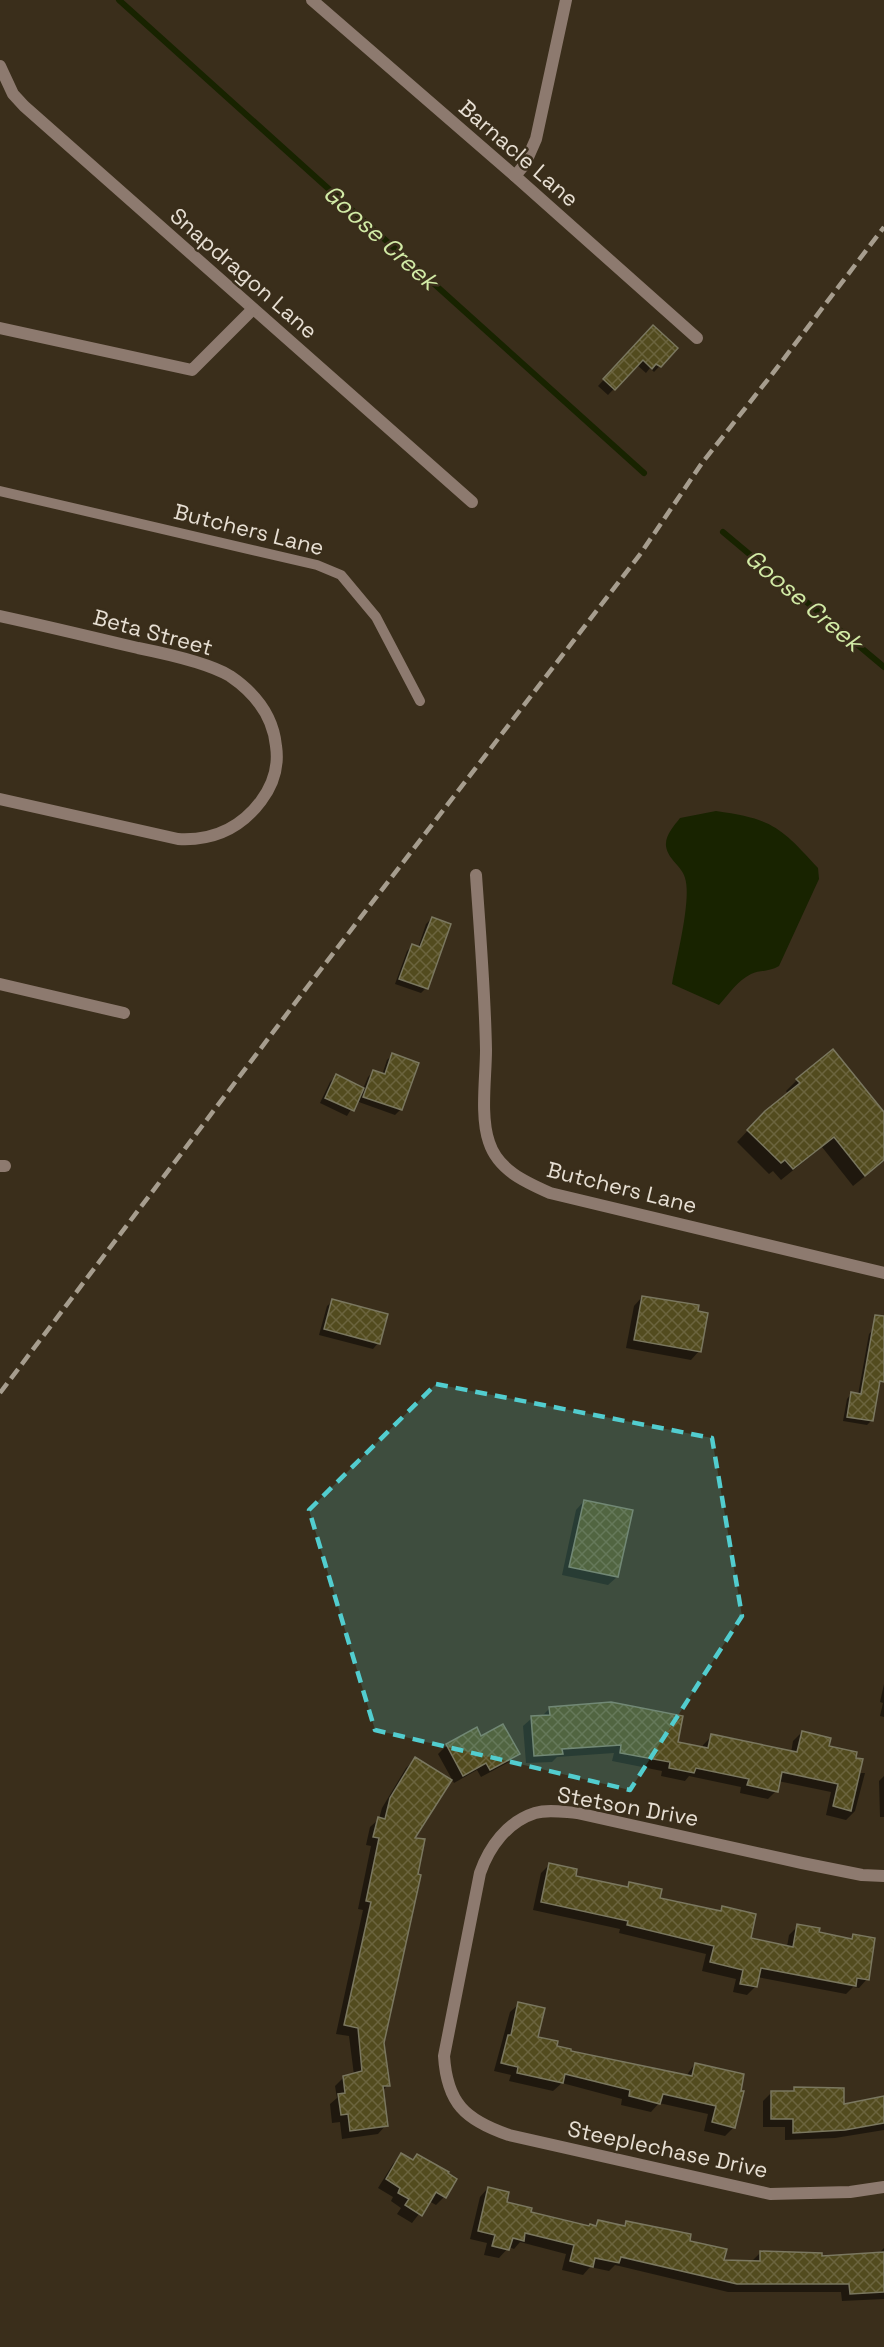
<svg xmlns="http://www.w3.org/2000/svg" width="884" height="2347" viewBox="0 0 884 2347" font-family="'Space Grotesk',sans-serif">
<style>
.water{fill:#182300}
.shadow{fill:#0007}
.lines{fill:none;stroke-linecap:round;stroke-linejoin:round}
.stream{stroke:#182300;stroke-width:6}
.building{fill:url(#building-cross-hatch);stroke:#7a775f;stroke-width:1.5}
.lane{stroke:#8d7a6f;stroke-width:10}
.street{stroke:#8d7a6f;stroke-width:12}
.rail{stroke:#a69d8e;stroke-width:4.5;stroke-dasharray:12 6;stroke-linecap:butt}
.marked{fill:#52cdcf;fill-opacity:0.2;stroke:#52cdcf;stroke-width:4.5;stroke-dasharray:12 8;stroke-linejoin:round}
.labels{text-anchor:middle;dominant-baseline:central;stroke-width:5;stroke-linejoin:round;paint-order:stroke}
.street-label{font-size:22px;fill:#e7dfd3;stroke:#3a2e1b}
.water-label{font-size:24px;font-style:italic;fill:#d2eba6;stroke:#3a2e1b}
</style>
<defs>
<pattern id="building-cross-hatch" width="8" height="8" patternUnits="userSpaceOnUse" patternTransform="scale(1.5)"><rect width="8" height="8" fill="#524b1e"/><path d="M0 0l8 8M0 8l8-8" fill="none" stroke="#6b643e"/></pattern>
</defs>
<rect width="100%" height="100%" fill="#3a2e1b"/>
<path class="water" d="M716,811C772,819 780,826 818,868L819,879L779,966C769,972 760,970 751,974C737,981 729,994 719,1005L672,984C676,960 692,899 685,878C682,866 668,860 666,846C665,835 674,826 680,818Z"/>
<g class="shadow">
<path d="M653,327L676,349L654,372L650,368L646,373L637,365L608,395L598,386Z"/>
<path d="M432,918L426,988L421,993L395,984L407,951L412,946L418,948L426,924Z"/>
<path d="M392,1055L401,1109L395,1115L356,1101L347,1116L320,1103L330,1082L336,1076L363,1089L368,1077L373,1072L382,1075L387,1060Z"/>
<path d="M797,1080L884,1115V1161L853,1186L822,1147L781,1180L773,1171L769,1174L737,1142L754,1124L788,1094L786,1091Z"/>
<path d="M642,1297L699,1351L691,1360L626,1348L634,1306Z"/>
<path d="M333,1301L378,1343L373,1349L319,1335L327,1306Z"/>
<path d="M873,1330L884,1332V1375L882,1381L877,1386L872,1420L867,1425L843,1421L847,1399L851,1394L858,1395L869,1334Z"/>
<path d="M584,1501L617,1577L608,1585L562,1575L576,1510Z"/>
<path d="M884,1684V1717L880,1716L883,1703L880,1702Z"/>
<path d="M550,1708L676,1743L702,1749L703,1745L712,1736L791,1753L793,1741L802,1732L827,1747L858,1773H865L855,1811L846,1820L826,1815L831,1792L778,1781L776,1791L768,1799L740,1793L741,1787L689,1776L685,1781L661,1776L662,1771L612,1761L614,1753L557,1757L552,1762L526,1763L523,1726L532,1718L541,1717Z"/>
<path d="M476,1729L481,1738L518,1754L509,1762L481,1777L477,1770L454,1783L438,1754L447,1745Z"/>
<path d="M415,1759L413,1839L382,2043L388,2085L382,2091L386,2125L378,2134L342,2139L340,2122L332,2123L330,2104L337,2098L335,2086L344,2077L354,2075L349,2036L336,2034L363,1910L358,1909L371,1846L366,1845L370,1827L379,1819L382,1808L406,1768Z"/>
<path d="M884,1776V1817H880L879,1781Z"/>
<path d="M550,1864L574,1877L625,1888L629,1883L658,1899L718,1912L722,1908L749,1939L787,1947L789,1935L798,1926L849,1940L853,1936L867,1979L859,1988L853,1987L846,1994L757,1977L755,1987L747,1995L733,1992L736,1979L702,1971L706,1954L619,1933L620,1929L533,1910L541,1873Z"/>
<path d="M519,2004L536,2038L569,2052L686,2076L695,2064L734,2127L725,2136L704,2131L708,2114L659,2103L651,2112L621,2105L622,2099L562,2083L553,2091L509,2081L511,2075L494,2071L510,2012Z"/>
<path d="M795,2089L842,2106L884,2098V2130L835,2138L785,2140V2127H763V2101L772,2092L790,2093Z"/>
<path d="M402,2155L412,2161L417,2156L444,2197L436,2205L429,2201L412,2223L397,2214L401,2208L391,2201L393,2197L378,2188L393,2164Z"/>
<path d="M488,2188L505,2203L529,2213L588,2228L593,2227L598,2222L622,2227L626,2223L688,2242L723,2262L752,2261L761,2252L820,2257L879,2253L884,2248V2299L842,2301L841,2292H728L615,2265L609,2271L590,2267L583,2275L562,2270L566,2254L520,2242L514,2249L509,2247L499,2258L484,2255L487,2243L470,2239L480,2197Z"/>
</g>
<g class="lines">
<g class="stream">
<path d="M119,0L644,473"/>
<path d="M723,532L884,667"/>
</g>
</g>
<g class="building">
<path d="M653,325L678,348L661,367L656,364L652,369L643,360L615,390L603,379Z"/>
<path d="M432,917L451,924L428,989L399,979L412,944L420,947Z"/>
<path d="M833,1049L884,1112V1160L865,1176L834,1137L793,1169L785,1160L781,1163L747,1130L765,1111L800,1083L796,1079Z"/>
<path d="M392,1053L419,1063L402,1110L363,1097L373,1070L385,1074Z"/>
<path d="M336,1074L364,1088L354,1111L325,1098Z"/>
<path d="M642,1296L699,1305L698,1311L708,1313L701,1352L634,1340Z"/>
<path d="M332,1299L388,1314L380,1344L324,1329Z"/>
<path d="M875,1315L884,1316V1382L880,1381L873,1421L847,1417L851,1392L861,1394Z"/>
<path d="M584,1500L633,1510L618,1577L569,1567Z"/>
<path d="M611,1702L683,1716L678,1742L708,1748L711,1734L797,1752L802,1731L831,1738L829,1746L857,1752L856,1758L863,1759L851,1811L833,1806L838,1784L782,1772L778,1792L747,1785L749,1779L696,1768L694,1773L669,1768L670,1762L620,1753L621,1745L562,1749L563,1754L534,1756L531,1716L550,1715L549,1707Z"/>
<path d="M503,1724L520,1754L490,1770L486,1763L463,1776L446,1744L477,1727L481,1736Z"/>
<path d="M415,1757L452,1780L415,1838L425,1839L418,1874L421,1875L384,2043L390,2086H383L388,2126L350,2131L348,2114L341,2115L338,2094L345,2093L343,2076L362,2071L358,2028L344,2025L371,1902L366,1901L379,1838L373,1837L378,1817L385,1819L390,1798Z"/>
<path d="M549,1863L577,1869L576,1876L628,1887L629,1882L662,1889L660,1898L721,1911L722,1906L756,1914L751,1938L793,1947L797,1924L820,1928L819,1932L852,1939L853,1934L875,1938L869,1980L857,1978L856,1986L761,1968L757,1987L740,1984L743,1970L710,1962L714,1946L627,1925L628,1921L541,1902Z"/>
<path d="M518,2002L545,2008L538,2037L558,2041L557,2046L571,2049V2051L692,2076L695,2063L744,2074L741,2091H744L735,2128L712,2122L716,2106L663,2094L660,2104L629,2096L630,2090L565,2074L563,2083L517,2073L518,2067L501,2063L508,2035H511Z"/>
<path d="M794,2087L844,2088V2104L884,2096V2123L845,2130L793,2133V2119H771V2091H794Z"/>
<path d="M401,2153L413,2160L417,2154L449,2172L448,2173L457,2179L446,2198L436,2192L422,2216L405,2205L409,2199L398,2193L400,2188L386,2179Z"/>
<path d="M488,2187L509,2192L507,2202L532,2208L531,2212L589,2226L590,2224L596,2226L598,2220L625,2226L626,2221L691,2234L690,2241L727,2249L724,2260L760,2261V2251L822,2253V2256L884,2252V2292L850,2294L849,2284H737L621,2257L619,2263L595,2258L593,2267L570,2261L574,2245L525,2233L524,2241L513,2238L509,2250L492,2246L495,2235L478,2231Z"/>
</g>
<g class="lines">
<path class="lane" d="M0,491L317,565L341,575L376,617L420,701"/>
<g class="street">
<path d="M312,0L515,176L697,338"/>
<path d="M0,66L13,94L24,106L472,502"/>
<path d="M515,176L525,164L536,139L566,0"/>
<path d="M0,328L192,370L253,309"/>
<path d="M0,616C46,626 92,637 138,648C163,653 209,663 230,676C255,693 273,715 276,746C279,766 273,785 261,801C240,829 213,841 178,839L0,799"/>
<path d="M476,875C480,933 485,992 486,1050C486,1077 480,1116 489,1142C498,1170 525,1182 550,1193L884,1273"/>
<path d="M0,984L124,1013"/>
<path d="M0,1166H5"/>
<path d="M884,1876L862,1875L802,1863L577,1813C563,1812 548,1809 535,1813C507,1822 489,1847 480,1873L444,2056C447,2103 465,2120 509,2135L770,2194L850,2192L884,2187"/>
</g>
<path class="rail" d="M0,1393L308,986L641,553L702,463L773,373L884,227"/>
</g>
<path class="marked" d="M436,1384L712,1438L742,1616L630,1790L375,1730L309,1510Z"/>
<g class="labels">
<g class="street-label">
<text transform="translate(519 153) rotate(41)">Barnacle Lane</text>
<text transform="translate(244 273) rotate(41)">Snapdragon Lane</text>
<text transform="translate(249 529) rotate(14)">Butchers Lane</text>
<text transform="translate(153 632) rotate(15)">Beta Street</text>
<text transform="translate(622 1187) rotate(14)">Butchers Lane</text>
<text transform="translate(628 1806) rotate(10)">Stetson Drive</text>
<text transform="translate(668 2149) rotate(12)">Steeplechase Drive</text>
</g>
<g class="water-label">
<text transform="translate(381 237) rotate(42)">Goose Creek</text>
<text transform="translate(804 600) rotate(40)">Goose Creek</text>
</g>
</g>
</svg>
